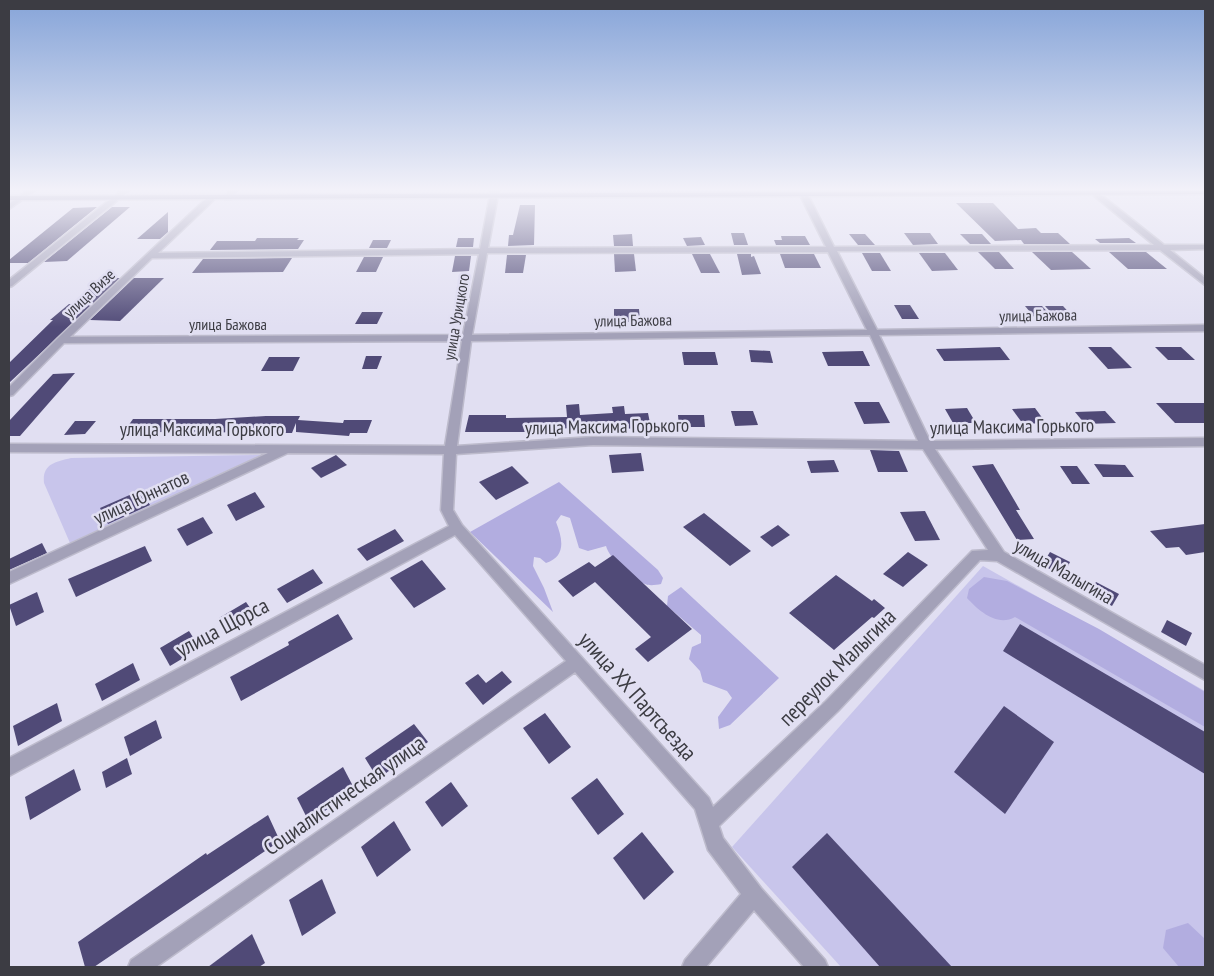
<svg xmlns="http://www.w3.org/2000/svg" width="1214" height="976" viewBox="0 0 1214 976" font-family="'PT Sans Narrow',sans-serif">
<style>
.green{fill:#c8c5eb}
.forest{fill:#b2ade0}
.building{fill:#504a77}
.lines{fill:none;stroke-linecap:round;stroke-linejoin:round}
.minor-casing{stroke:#bdbbcc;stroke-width:3}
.major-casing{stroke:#bdbbcc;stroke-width:3}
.minor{fill:#a3a1b8;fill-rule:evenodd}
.major{fill:#6f6a92;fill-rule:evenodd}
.labels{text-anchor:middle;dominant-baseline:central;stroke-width:5;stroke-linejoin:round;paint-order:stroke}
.far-street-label{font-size:16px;fill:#3c3c43;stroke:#e1dff2}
.street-label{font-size:19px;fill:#3c3c43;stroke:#e1dff2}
.near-street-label{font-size:22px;fill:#3c3c43;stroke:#e1dff2}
</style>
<rect width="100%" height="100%" fill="#e1dff2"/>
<g class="green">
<path d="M261,455L70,543L44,483C42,464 55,462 71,458Z"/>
<path d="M983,566L1205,691V967H841L732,847Z"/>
</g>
<g class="forest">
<path d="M559,482L658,570L663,578L661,584C656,585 649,586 645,584C632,579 610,560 606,546L588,551L579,548L570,518L561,515L556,522C563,540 566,556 546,563L540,558L534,557L533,566L544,588L553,612L470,532Z"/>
<path d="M984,577L1007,581L1099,629L1205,692V727L1015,617C997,627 979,611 967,598L969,589Z"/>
<path d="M681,587L779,678L730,725L719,729L718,717L732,698L727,691L703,682L700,671L689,659L692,647L701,643V635L667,606L668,596Z"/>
<path d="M1188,923L1205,939V967H1179L1163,948L1166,930Z"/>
</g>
<g class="building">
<path d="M956,203H993L1018,229L1036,228L1041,233H1058L1070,244H1024L1021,240L995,241Z"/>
<path d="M520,205H535L534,245L508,246L509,235H513Z"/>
<path d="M97,207L28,263H9V260L73,208Z"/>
<path d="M112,207H130L67,261L44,262Z"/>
<path d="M168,212V232L160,239H137Z"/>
<path d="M731,233H744L748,245H734Z"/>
<path d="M904,233H930L938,244L913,245Z"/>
<path d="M632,234L633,246H614L613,235Z"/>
<path d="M849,234H865L875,245H858Z"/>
<path d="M960,234H982L991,244H970Z"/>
<path d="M781,236H805L810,245H776L774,240H782Z"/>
<path d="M701,237L705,245L687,246L683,238Z"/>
<path d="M257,238H299L297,240H304L298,249L210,250L217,241H255Z"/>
<path d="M458,238H474L473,247H456Z"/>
<path d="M1129,238L1136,243H1100L1095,239Z"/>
<path d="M373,240H391L387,248H369Z"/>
<path d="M978,252H999L1014,269H995Z"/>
<path d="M1032,252H1072L1091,269L1051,270Z"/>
<path d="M1109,252H1146L1167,269H1128Z"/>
<path d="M862,253H880L891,271H872Z"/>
<path d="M919,253H945L958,270L932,271Z"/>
<path d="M614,254H634L636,271L615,272Z"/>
<path d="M692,254H710L720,273H701Z"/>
<path d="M737,254H751V257L754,256L761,274L742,275Z"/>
<path d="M780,254H814L821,268H785Z"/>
<path d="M507,255H526L523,273H505Z"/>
<path d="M455,256H471L469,271L452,272Z"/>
<path d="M364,257H383L376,272H356Z"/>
<path d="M292,258L283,272L192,273L203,259Z"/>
<path d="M100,278H120L9,383V363L53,320H50L69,304H74Z"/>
<path d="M134,278H164L120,321L90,320Z"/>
<path d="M894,305H910L919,319H902Z"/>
<path d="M1025,306H1042L1053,318H1035Z"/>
<path d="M1045,306H1063L1074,318H1056Z"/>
<path d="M614,309H639L640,322H614Z"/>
<path d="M362,312H383L377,324H355Z"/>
<path d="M1000,347L1010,360L944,361L936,349Z"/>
<path d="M1088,347H1111L1132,368L1108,369Z"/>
<path d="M1155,347H1181L1195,360H1168Z"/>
<path d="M749,350L770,351L773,363L751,362Z"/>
<path d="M863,351L870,366H828L822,352Z"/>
<path d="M682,352H715L718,365H684Z"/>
<path d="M366,356H382L377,369H362Z"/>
<path d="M269,357H300L293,371H261Z"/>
<path d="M75,373L20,436H9V421L53,374Z"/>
<path d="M854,402H879L890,423L864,424Z"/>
<path d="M1156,403H1205V423H1175Z"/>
<path d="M579,404L580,415L613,413L612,407L624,406L625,414L648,413L651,428L614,429V426L553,429V432H465L469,415H506V418L567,417L566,405Z"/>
<path d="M967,408L976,423H953L945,409Z"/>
<path d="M1035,408L1046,423L1023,424L1012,409Z"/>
<path d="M731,411H753L758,425L735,426Z"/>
<path d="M1105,411L1116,423L1085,424L1075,412Z"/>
<path d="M678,415H704L705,427H679Z"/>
<path d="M266,416H300L298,420L343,423L344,420H372L367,433H350L349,436L296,432V423L292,433H258V431L162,435L164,432L123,433L133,419H215Z"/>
<path d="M75,421H96L85,434L64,435Z"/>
<path d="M870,450L899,451L908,472H878Z"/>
<path d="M641,453L644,471L612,473L609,455Z"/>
<path d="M336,455L347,465L321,478L311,468Z"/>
<path d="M834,460L839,472L811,473L807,461Z"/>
<path d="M993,464L1020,510H1016L1034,539L1017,540L972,466Z"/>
<path d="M1094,464L1125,465L1134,477H1103Z"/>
<path d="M512,466L529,483L496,500L479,482Z"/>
<path d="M1060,466H1077L1090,484H1072Z"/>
<path d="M141,490L150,505L108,524L100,508Z"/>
<path d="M255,492L265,507L236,521L227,505Z"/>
<path d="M925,511L940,540L915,541L900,512Z"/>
<path d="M704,513L751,551L730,566L683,527Z"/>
<path d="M203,517L213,533L187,546L177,529Z"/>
<path d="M1205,524V552L1186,555L1179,547L1166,548L1150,531Z"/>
<path d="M778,525L790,535L772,547L760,537Z"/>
<path d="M395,529L404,541L367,561L357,549Z"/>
<path d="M42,543L47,553L9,570V559Z"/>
<path d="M145,546L152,561L76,597L68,579Z"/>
<path d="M908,552L928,565L903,587L883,574Z"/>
<path d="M1050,552L1070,562L1063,576L1042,565Z"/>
<path d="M613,555L692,629L648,662L635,649L651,637L595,582L573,597L558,581L589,562L595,567Z"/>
<path d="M422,560L446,589L414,608L390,578Z"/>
<path d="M313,569L323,583L287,603L277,589Z"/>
<path d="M836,575L872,601L874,599L885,608L874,618L872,617L834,650L789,613Z"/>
<path d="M1096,582L1119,594L1112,606L1089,594Z"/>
<path d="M37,592L44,612L16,626L9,605Z"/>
<path d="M246,602L257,618L230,634L219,618Z"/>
<path d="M338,614L353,639L241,701L230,677L289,645L288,642Z"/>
<path d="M1167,620L1192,633L1186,646L1161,632Z"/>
<path d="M1020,624L1205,732V774L1003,651Z"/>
<path d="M189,631L200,648L170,666L160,648Z"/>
<path d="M133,663L140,680L102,701L95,684Z"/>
<path d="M502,671L512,682L483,705L465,683L478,674L486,683Z"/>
<path d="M57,703L62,721L18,746L13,726Z"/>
<path d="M1004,706L1054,742L1005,814L954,772Z"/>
<path d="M545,713L571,747L549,764L523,728Z"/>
<path d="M156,720L162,738L130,756L124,737Z"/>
<path d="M414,724L428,742L378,779L365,758Z"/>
<path d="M127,758L132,774L106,788L102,772Z"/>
<path d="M343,767L355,790L309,822L297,798Z"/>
<path d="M74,769L81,790L30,820L25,797Z"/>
<path d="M597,778L624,814L598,835L571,798Z"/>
<path d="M451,782L468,806L442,827L425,802Z"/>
<path d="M268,815L280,841L94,967H85L78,942L206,853L207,855Z"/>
<path d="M394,821L411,850L377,877L361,847Z"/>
<path d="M642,832L674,872L644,900L613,858Z"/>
<path d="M827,833L952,967H880L792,867Z"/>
<path d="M322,879L336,913L302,936L289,900Z"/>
<path d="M252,934L265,963L259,967H208Z"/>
</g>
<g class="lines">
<g class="minor-casing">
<g id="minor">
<path d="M28,190H36L9,209V204Z"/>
<path d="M122,190H130L12,286L9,287V280Z"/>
<path d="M230,190H237L231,199H225L224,197Z"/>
<path d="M491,190H499L488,248L826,247L800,195L804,193L808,195L834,247L1154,245L1087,190H1095L1164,245H1205V249L1170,250L1205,278V285L1160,250L837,251L877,330L1205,325V331L879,335L930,441L1205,438V446L935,449L1004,552L1205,665V680L997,561L980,560L838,711L719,826L723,838L761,888L825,960L828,967H804L754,910L706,967H682L685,960L741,894L708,850L695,809L575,672L156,967H128L131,960L566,661L455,535L9,776V758L449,526L441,510L444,454L288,453L9,584V572L268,453L9,452V444L445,446L462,341L64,343L13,395L9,396V387L58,338L210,195L217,197L158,253L480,249ZM828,252L867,330L472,335L487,253ZM479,254L463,335L70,337L152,258ZM870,335L918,441L593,437L457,446L471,341ZM593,445L923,449L988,550L972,551L826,701L713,807L709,798L462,525L453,510L456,454Z"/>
</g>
</g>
<g class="major-casing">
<path id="major" d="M1205,190V194L9,200V196Z"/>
</g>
<use href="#minor" class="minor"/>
<use href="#major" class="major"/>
</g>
<linearGradient id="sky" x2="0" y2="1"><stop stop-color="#86a4d8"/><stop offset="0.58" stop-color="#f2f1f9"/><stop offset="1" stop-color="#f2f1f9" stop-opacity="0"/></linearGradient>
<rect width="1214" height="327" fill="url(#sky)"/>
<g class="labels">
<g class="far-street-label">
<text transform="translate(89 293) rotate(-43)">улица Визе</text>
<text transform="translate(1038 315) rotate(-1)">улица Бажова</text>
<text transform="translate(456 317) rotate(-80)">улица Урицкого</text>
<text transform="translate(633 320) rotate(-1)">улица Бажова</text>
<text x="228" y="324">улица Бажова</text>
</g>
<g class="street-label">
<text transform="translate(607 426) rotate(-1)">улица Максима Горького</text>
<text transform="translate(1012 426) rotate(-1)">улица Максима Горького</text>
<text x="202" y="429">улица Максима Горького</text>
<text transform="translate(141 497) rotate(-25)">улица Юннатов</text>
<text transform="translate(1064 571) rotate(30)">улица Малыгина</text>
</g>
<g class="near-street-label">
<text transform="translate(222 627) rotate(-28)">улица Щорса</text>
<text transform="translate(837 667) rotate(-45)">переулок Малыгина</text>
<text transform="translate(638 696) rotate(48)">улица XX Партсъезда</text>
<text transform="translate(344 795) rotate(-35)">Социалистическая улица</text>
</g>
</g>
<rect width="1214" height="976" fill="none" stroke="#3c3c43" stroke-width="20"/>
</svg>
